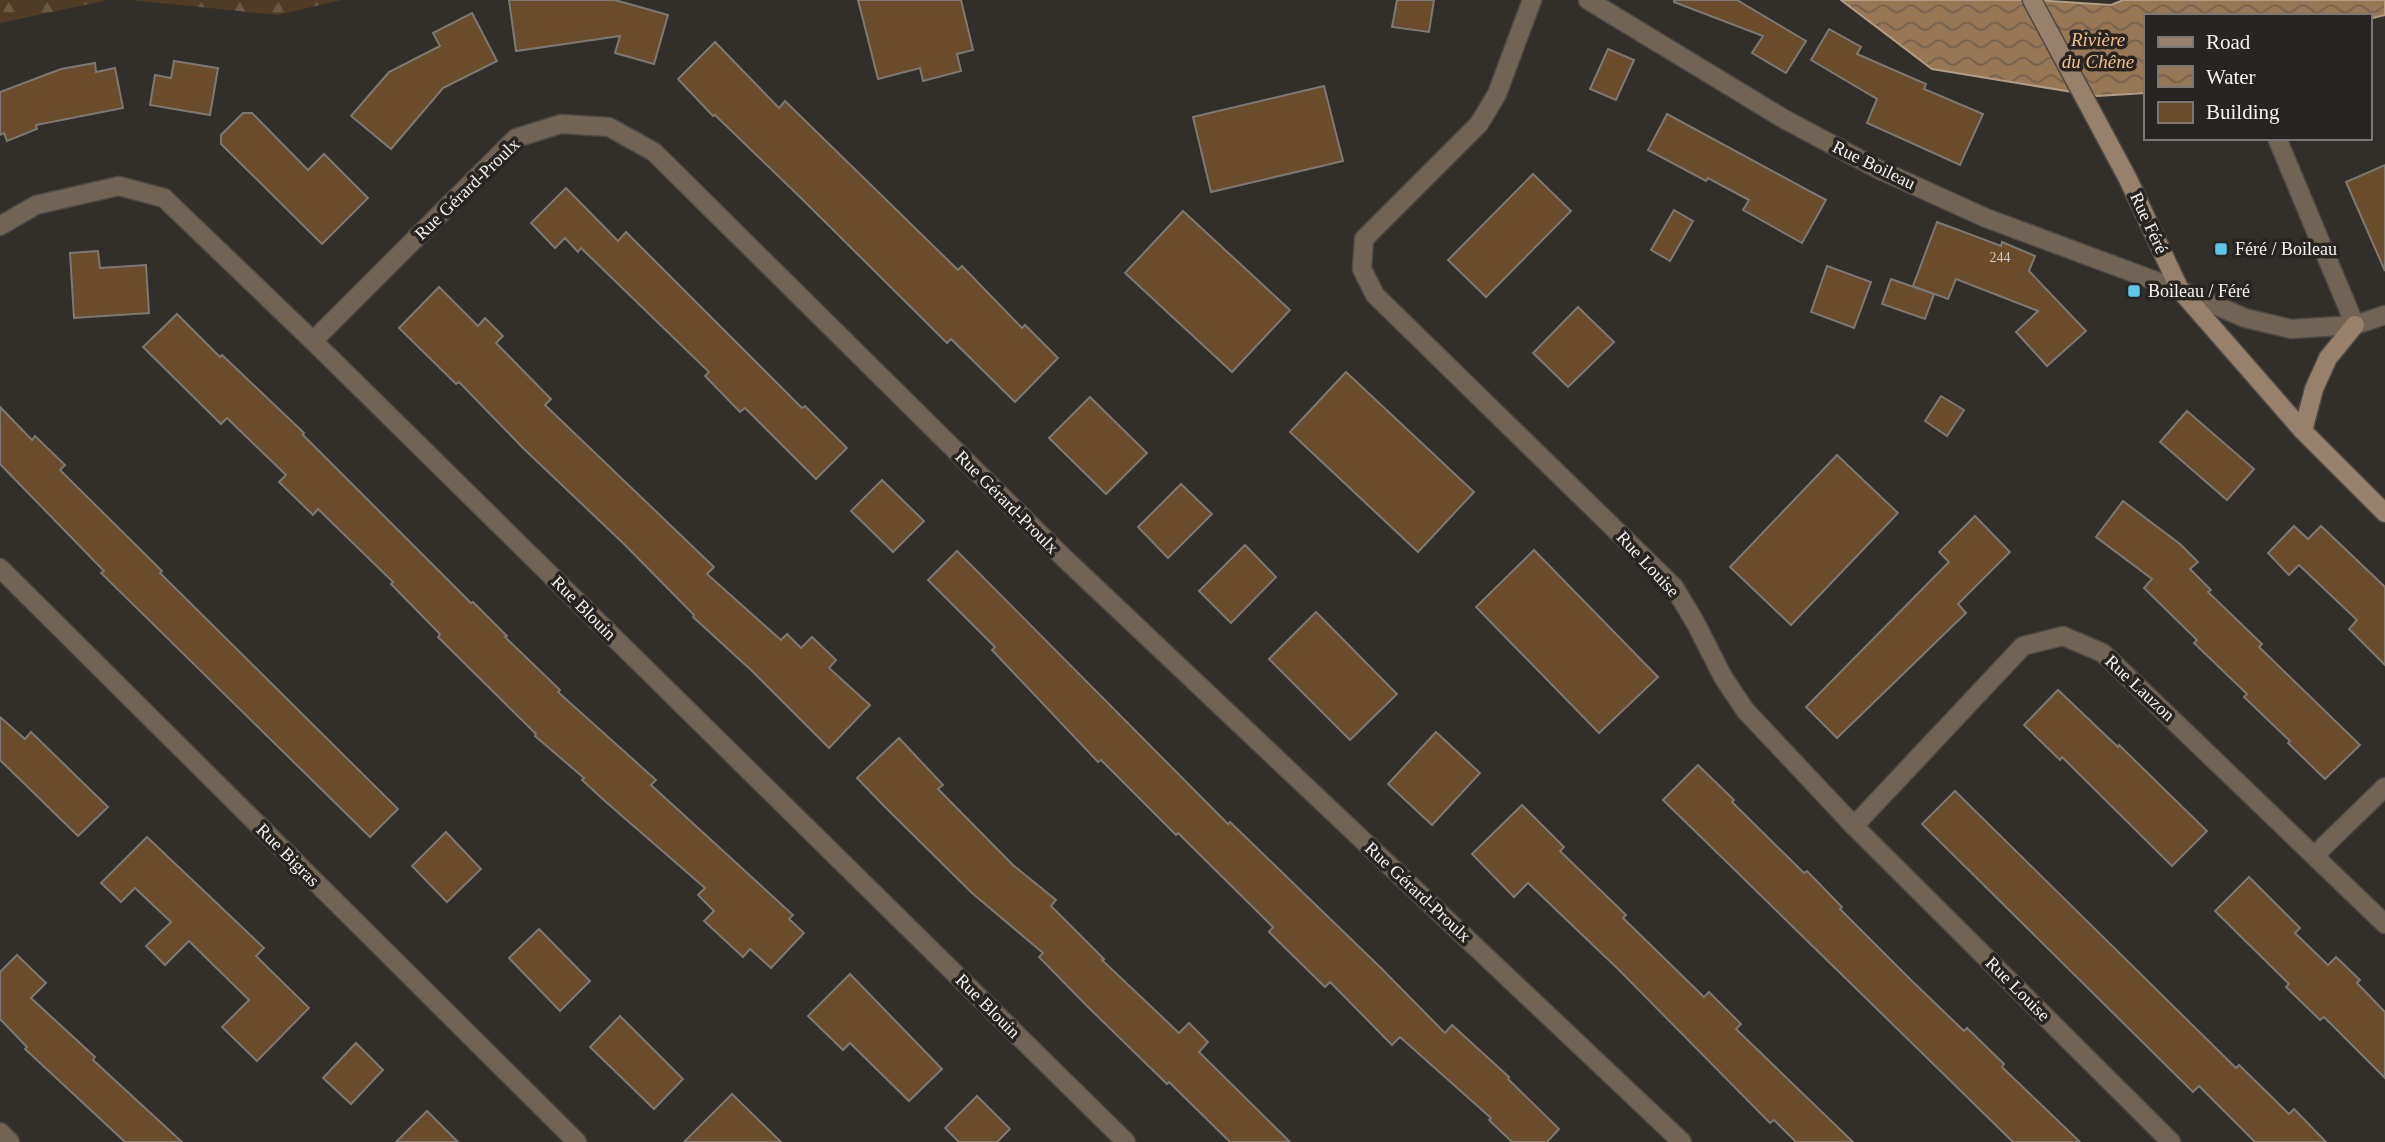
<svg xmlns="http://www.w3.org/2000/svg" width="2385" height="1142" viewBox="0 0 2385 1142" font-family="'Times New Roman',serif">
<style>
.forest{fill:url(#forest-firs)}
.water{fill:url(#water-waves);stroke:#b39c83;stroke-width:2}
.building{fill:#6a4c2a;stroke:#7c7874;stroke-width:2}
.lines{fill:none;stroke-linecap:round;stroke-linejoin:round}
.street-casing{stroke:#4d4a46;stroke-width:21}
.secondary-casing{stroke:#4d4a46;stroke-width:21}
.street{stroke:#726455;stroke-width:18}
.secondary{stroke:#97816a;stroke-width:18}
.poi-dot{fill:#5ac8e6;stroke:#282421;stroke-width:2.5}
.labels{text-anchor:middle;dominant-baseline:central;stroke-width:7;stroke-linejoin:round;paint-order:stroke}
.number-label{font-size:14px;fill:#d2c9be}
.street-label{font-size:18px;fill:#f5f3f0;stroke:#282421}
.poi-label{font-size:18px;fill:#f5f3f0;stroke:#282421;text-anchor:start}
.water-label{font-size:19px;font-style:italic;fill:#f2bf87;stroke:#282421}
</style>
<defs>
<pattern id="forest-firs" width="22" height="20" patternUnits="userSpaceOnUse" patternTransform="scale(1.75)"><rect width="22" height="20" fill="#503c25"/><path d="M5 1l3.5 6h-7zM16 11l3.5 6h-7z" fill="#6a5945"/></pattern>
<pattern id="water-waves" width="16" height="10" patternUnits="userSpaceOnUse" patternTransform="scale(1.75)"><rect width="16" height="10" fill="#977754"/><path d="M0 5q4-4 8 0t8 0" fill="none" stroke="#74624f"/></pattern>
</defs>
<rect width="100%" height="100%" fill="#322e2a"/>
<g class="forest">
<path d="M0,0H108L0,23Z"/>
<path d="M131,0H341L278,15Z"/>
</g>
<path class="water" d="M1841,0H2035L2111,5L2123,0H2385V15L2369,19V16H2145V93L2097,96L1932,69Z"/>
<g class="building">
<path d="M509,0H615L668,15L654,64L615,53L620,36L516,51Z"/>
<path d="M858,0H961L973,50L957,54L961,71L923,81L920,68L878,79Z"/>
<path d="M1397,0H1434L1429,32L1392,27Z"/>
<path d="M1674,0H1737L1806,41L1786,73L1752,53L1763,36L1674,2Z"/>
<path d="M472,13L497,61L443,88L391,149L351,116L389,72L440,46L433,33Z"/>
<path d="M1829,29L1861,47L1857,54L1926,84L1924,89L1983,114L1960,165L1867,123L1877,99L1811,60Z"/>
<path d="M715,42L779,108L785,101L958,270L962,266L1022,328L1025,325L1058,358L1015,402L951,339L947,343L802,199L715,115L713,116L678,79Z"/>
<path d="M1608,49L1634,60L1616,100L1590,89Z"/>
<path d="M174,61L218,68L210,115L150,105L155,75L171,78Z"/>
<path d="M95,63L96,72L115,68L123,108L36,125L37,129L7,141L4,133L0,135V92L61,69Z"/>
<path d="M1324,86L1343,161L1211,192L1193,117Z"/>
<path d="M243,113H252L308,170L324,154L368,198L322,244L221,144V135Z"/>
<path d="M1667,114L1826,200L1802,243L1743,210L1749,200L1708,178L1706,181L1648,150Z"/>
<path d="M2385,165V271L2346,182Z"/>
<path d="M1533,174L1571,211L1486,297L1448,260Z"/>
<path d="M566,188L618,241L626,232L802,408L805,406L847,448L816,479L745,408L740,412L705,376L709,372L581,248L578,252L565,238L555,248L531,223Z"/>
<path d="M1674,210L1693,221L1670,261L1651,250Z"/>
<path d="M1183,211L1290,310L1232,372L1125,273Z"/>
<path d="M1937,222L2001,246L2002,242L2035,256L2029,271L2086,331L2047,366L2016,332L2038,311L1956,279L1948,299L1913,286Z"/>
<path d="M98,251L100,268L146,265L149,313L74,318L70,253Z"/>
<path d="M1827,266L1871,282L1854,328L1811,312Z"/>
<path d="M1891,279L1934,294L1925,319L1882,304Z"/>
<path d="M439,287L478,326L485,318L503,336L496,343L551,399L545,405L714,567L707,574L781,640L787,634L801,648L812,637L836,660L829,668L870,705L829,748L751,670L693,617L694,615L624,544L524,449L459,382L456,384L399,328Z"/>
<path d="M1578,307L1614,342L1568,387L1533,353Z"/>
<path d="M177,314L220,357L222,355L304,433L303,435L471,603L473,602L507,636L505,637L560,690L558,692L656,780L651,785L793,915L789,919L804,933L771,968L750,949L743,957L704,921L714,911L698,895L705,888L606,802L582,780L584,778L535,736L536,734L438,637L440,634L391,584L393,582L318,509L313,515L279,482L286,475L227,418L221,424L143,347Z"/>
<path d="M1346,372L1474,492L1418,552L1290,432Z"/>
<path d="M1941,396L1964,410L1947,436L1925,421Z"/>
<path d="M1090,397L1147,453L1106,494L1049,438Z"/>
<path d="M0,407L32,440L35,436L65,465L60,470L162,571L160,573L398,809L370,837L101,573L104,571L0,464Z"/>
<path d="M2187,411L2254,469L2227,500L2160,442Z"/>
<path d="M1837,455L1898,513L1791,625L1730,567Z"/>
<path d="M882,480L924,521L893,552L851,511Z"/>
<path d="M1181,484L1212,514L1168,558L1138,527Z"/>
<path d="M2123,501L2180,544L2198,562L2190,569L2211,590L2208,592L2262,644L2259,647L2360,745L2325,779L2288,743L2290,741L2244,697L2247,694L2194,643L2197,640L2144,588L2152,579L2096,537Z"/>
<path d="M1975,516L2010,552L1958,604L1966,613L1837,738L1806,707L1949,562L1939,552Z"/>
<path d="M2294,526L2308,539L2321,526L2385,587V665L2349,629L2357,620L2299,565L2289,575L2268,553Z"/>
<path d="M1245,545L1276,577L1231,623L1199,591Z"/>
<path d="M1534,550L1658,677L1599,733L1476,607Z"/>
<path d="M957,551L1228,824L1230,822L1381,968L1445,1033L1452,1025L1509,1077L1508,1079L1559,1129L1547,1142H1512L1489,1120L1491,1118L1400,1037L1392,1045L1330,982L1325,987L1269,932L1273,927L1178,833L1176,835L1101,760L1098,762L992,650L995,647L928,580Z"/>
<path d="M1316,612L1397,694L1350,740L1269,659Z"/>
<path d="M2058,690L2118,747L2119,745L2207,831L2172,866L2062,757L2060,760L2024,725Z"/>
<path d="M0,717L25,739L31,732L108,807L78,836L0,760Z"/>
<path d="M1436,732L1480,773L1432,825L1388,784Z"/>
<path d="M899,738L943,785L938,789L1013,865L1056,900L1051,906L1104,959L1102,960L1179,1033L1189,1023L1208,1042L1199,1052L1290,1142H1230L1169,1082L1167,1084L1087,1006L1039,957L1043,953L972,893L885,807L857,778Z"/>
<path d="M1698,765L1734,800L1732,802L1804,873L1807,871L1842,907L1840,909L1911,980L1964,1031L1967,1028L2004,1064L2002,1067L2080,1142H2013L1699,835L1663,800Z"/>
<path d="M1955,791L2236,1068L2239,1065L2289,1114L2294,1109L2326,1142H2255L2199,1086L2193,1092L1922,824Z"/>
<path d="M1522,805L1564,847L1560,851L1626,915L1623,918L1704,997L1709,992L1741,1024L1736,1029L1853,1142H1796L1774,1120L1770,1123L1618,969L1528,883L1514,897L1472,854Z"/>
<path d="M446,832L481,869L447,902L412,866Z"/>
<path d="M147,837L264,948L256,956L309,1008L257,1061L222,1027L249,1000L189,941L165,965L146,946L171,922L135,888L121,902L101,883Z"/>
<path d="M2249,877L2300,928L2295,933L2328,965L2336,957L2360,980L2357,983L2385,1012V1078L2324,1017L2320,1020L2286,987L2289,984L2215,911Z"/>
<path d="M539,929L590,981L560,1011L509,958Z"/>
<path d="M17,955L46,983L31,998L95,1057L93,1060L182,1142H125L25,1049L27,1047L0,1019V972Z"/>
<path d="M850,974L942,1069L909,1101L850,1043L843,1050L808,1016Z"/>
<path d="M620,1016L683,1079L654,1109L590,1047Z"/>
<path d="M356,1043L383,1070L351,1104L323,1078Z"/>
<path d="M732,1094L781,1142H684Z"/>
<path d="M977,1096L1010,1129L997,1142H959L945,1128Z"/>
<path d="M427,1111L458,1142H396Z"/>
</g>
<g class="lines">
<g class="street-casing">
<g id="street">
<path d="M1532,0L1497,94L1479,124L1364,239L1362,269L1375,295L1674,587L1695,622L1723,677L1745,710L1854,826L2171,1142"/>
<path d="M1588,0L1784,119L1878,169L1986,218L2180,290L2245,318L2291,329L2355,325L2385,315"/>
<path d="M2277,138L2355,325"/>
<path d="M0,226L36,205L119,186L164,198L313,341L1126,1142"/>
<path d="M313,341L516,138L561,124L609,127L654,152L1061,555L1682,1142"/>
<path d="M0,568L577,1142"/>
<path d="M1854,826L2023,646L2063,636L2103,653L2385,924"/>
<path d="M2315,855L2385,787"/>
<path d="M0,1132L10,1142"/>
</g>
</g>
<g class="secondary-casing">
<g id="secondary">
<path d="M2032,0L2128,179L2180,290L2303,431L2385,513"/>
<path d="M2303,431L2314,389L2328,358L2355,325"/>
</g>
</g>
<use href="#street" class="street"/>
<use href="#secondary" class="secondary"/>
</g>
<g class="poi-dot">
<rect x="2214" y="242" width="14" height="14" rx="3.5"/>
<rect x="2127" y="284" width="14" height="14" rx="3.5"/>
</g>
<g class="labels">
<g class="number-label">
<text x="2000" y="257">244</text>
</g>
<g class="street-label">
<text transform="translate(1874 165) rotate(26)">Rue Boileau</text>
<text transform="translate(467 189) rotate(-44)">Rue Gérard-Proulx</text>
<text transform="translate(2149 223) rotate(65)">Rue Féré</text>
<text transform="translate(1007 502) rotate(45)">Rue Gérard-Proulx</text>
<text transform="translate(1648 564) rotate(47)">Rue Louise</text>
<text transform="translate(584 608) rotate(45)">Rue Blouin</text>
<text transform="translate(2140 688) rotate(43)">Rue Lauzon</text>
<text transform="translate(288 855) rotate(45)">Rue Bigras</text>
<text transform="translate(1418 892) rotate(43)">Rue Gérard-Proulx</text>
<text transform="translate(2018 989) rotate(45)">Rue Louise</text>
<text transform="translate(988 1006) rotate(45)">Rue Blouin</text>
</g>
<g class="poi-label">
<text x="2235" y="249">Féré / Boileau</text>
<text x="2148" y="291">Boileau / Féré</text>
</g>
<g class="water-label">
<text x="2098" y="39">Rivière<tspan x="2098" dy="22">du Chêne</tspan></text>
</g>
</g>
<rect x="2144" y="14" width="228" height="126" fill="#282421" stroke="#7a7774" stroke-width="2"/>
<rect x="2158" y="37" width="35" height="10" fill="#97816a" stroke="#7a7774" stroke-width="2"/>
<text x="2206" y="49" font-size="21" fill="#f5f3f0">Road</text>
<rect x="2158" y="66" width="35" height="21" fill="url(#water-waves)" stroke="#7a7774" stroke-width="2"/>
<text x="2206" y="84" font-size="21" fill="#f5f3f0">Water</text>
<rect x="2158" y="102" width="35" height="21" fill="#6a4c2a" stroke="#7a7774" stroke-width="2"/>
<text x="2206" y="119" font-size="21" fill="#f5f3f0">Building</text>
</svg>
